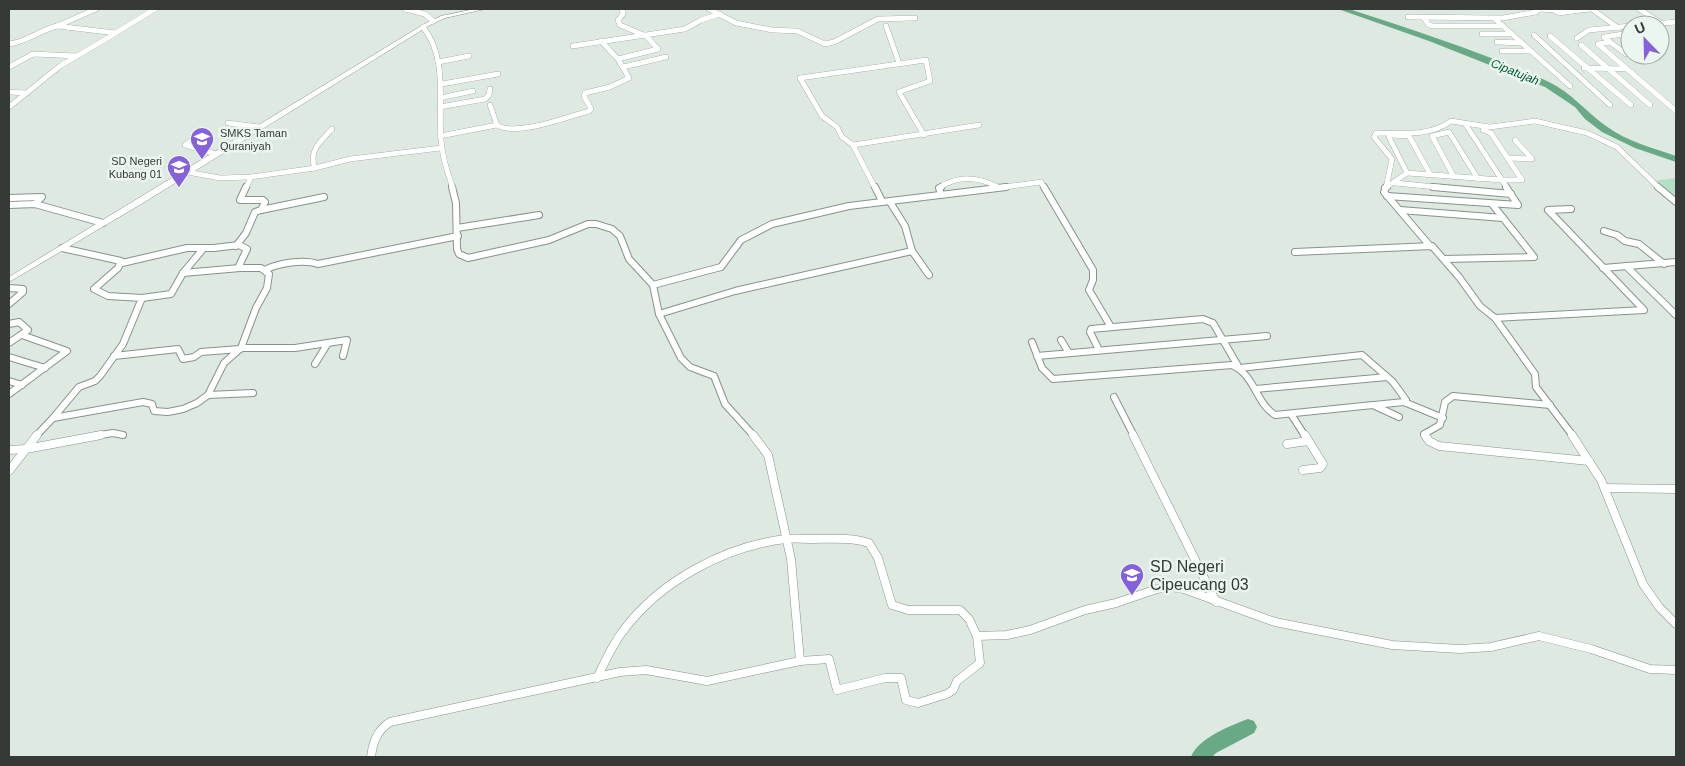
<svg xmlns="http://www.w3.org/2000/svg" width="1685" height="766" viewBox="0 0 1685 766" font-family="Helvetica,sans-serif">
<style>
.green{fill:#b5dec6}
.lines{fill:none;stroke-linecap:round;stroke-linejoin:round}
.river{fill:#69aa86;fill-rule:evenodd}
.minor-far2-casing{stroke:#87938c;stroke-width:5.5}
.minor-far1-casing{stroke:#87938c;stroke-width:8}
.minor-casing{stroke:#87938c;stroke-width:9}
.tertiary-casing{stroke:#87938c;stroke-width:1}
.minor-far2{stroke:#fff;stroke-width:5}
.minor-far1{stroke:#fff;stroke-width:6}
.minor{stroke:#fff;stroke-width:8}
.tertiary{fill:#fff;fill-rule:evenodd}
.labels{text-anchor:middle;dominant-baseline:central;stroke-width:5;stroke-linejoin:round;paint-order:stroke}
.far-poi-label{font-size:11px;fill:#353a37;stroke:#eaf6ee;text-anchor:start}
.far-water-label{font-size:12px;font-style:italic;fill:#025836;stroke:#eaf6ee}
.near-poi-label{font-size:16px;fill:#353a37;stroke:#eaf6ee;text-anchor:start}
</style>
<rect width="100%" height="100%" fill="#dde9e1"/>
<path class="green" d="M1676,178V200L1652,181Z"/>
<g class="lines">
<g class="river">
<path d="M1338,9H1349C1416,31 1485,53 1549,82C1572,93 1586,112 1606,126C1626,141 1653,148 1676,156V162L1635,148L1602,132L1585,119L1575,107L1545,87L1429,41Z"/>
<path d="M1248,719L1254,721L1257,727L1254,733L1216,753L1212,757H1191C1198,738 1230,726 1248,719Z"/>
</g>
<g class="minor-far2-casing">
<g id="minor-far2">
<path d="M405,9L425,14L433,21"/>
<path d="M709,9L736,23L772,30L797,31L825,44L834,42L878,19L915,18"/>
<path d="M1592,9L1618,28"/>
<path d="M1639,9L1661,23"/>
<path d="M1572,11L1590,9"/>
<path d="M1408,17L1503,18L1536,12L1539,9L1572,11L1560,13L1553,10"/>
<path d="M1424,18L1429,25L1433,26H1503"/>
<path d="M1495,19L1570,86"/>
<path d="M1641,25L1676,22"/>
<path d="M886,26L899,63"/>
<path d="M423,27C448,58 438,102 441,139C442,156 447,172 453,188"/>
<path d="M117,32L155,9"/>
<path d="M1482,34H1511"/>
<path d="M1534,35L1610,105"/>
<path d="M1550,36L1631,105"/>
<path d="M1577,38L1589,30L1630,26"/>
<path d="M1630,39L1623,34L1604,37L1610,42L1598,44L1676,111"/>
<path d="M1497,42L1522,43"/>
<path d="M1610,42L1626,54"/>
<path d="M9,44C27,42 40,30 57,26"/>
<path d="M1581,45L1650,105"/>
<path d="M573,46L685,29L701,20L720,14"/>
<path d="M1502,51H1531"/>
<path d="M618,59L658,49L646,36L620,25L618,20L623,14L622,9"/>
<path d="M438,62L469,56"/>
<path d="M9,67L33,54L77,56"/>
<path d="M623,67L666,57"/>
<path d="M1584,68L1627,69"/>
<path d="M442,84L498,74"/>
<path d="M9,92L27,93"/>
<path d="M440,98L473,91"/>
<path d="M490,105L497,125"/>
<path d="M9,107L60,66L116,33L57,26L96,9"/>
<path d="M440,107L485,99L489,95L490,89"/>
<path d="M228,123L259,127"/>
<path d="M1466,125L1502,180H1522L1491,133L1483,130"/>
<path d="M197,136L185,145L216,154"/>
<path d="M440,136L497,125C516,137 567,117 589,111L591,109L584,96L585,93L610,87L629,78L618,59L601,41"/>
<path d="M853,145L979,125"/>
<path d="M1508,158L1532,159L1515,140"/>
<path d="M315,168C308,151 321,141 332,129"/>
<path d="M187,172L220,178L251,177L315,168L350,159L441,148"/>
<path d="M1407,173L1502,180L1507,188"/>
<path d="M1454,177L1432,136L1449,132L1478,179"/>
<path d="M1395,183L1446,188"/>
<path d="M246,188L251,177"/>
<path d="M875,188L853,145L842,137L837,127L822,116L800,78L926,60L930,81L899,92L924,135"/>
<path d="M939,188C957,175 979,177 998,187"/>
<path d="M997,188L1041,182L1044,188"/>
<path d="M1385,188L1407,173L1389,137L1390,135L1409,136L1430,174"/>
<path d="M1386,188L1392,159L1374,137L1376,133C1402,133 1429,137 1451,121L1490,127L1535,121L1587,133L1617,147L1659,188"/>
</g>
</g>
<g class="minor-far1-casing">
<g id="minor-far1">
<path d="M246,187L240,200H263L265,202L261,210L324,197"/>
<path d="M452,187L456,203L457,249L459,254L468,258L549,240L588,224H596L612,229L620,236L629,259L653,285L659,314L681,358L690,367L714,376L725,404L754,436"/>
<path d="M875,187L882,201"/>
<path d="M941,187L939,188L941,195"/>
<path d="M1044,187L1093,270V280L1089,290L1111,327"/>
<path d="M1386,187L1384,192L1430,246"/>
<path d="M1433,187L1511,194"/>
<path d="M1658,187L1676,202"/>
<path d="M1385,188L1387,187"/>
<path d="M1387,196L1518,205L1506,187"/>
<path d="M9,198L42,197L35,204"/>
<path d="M890,202L905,226L912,251L929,275"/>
<path d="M9,205L35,204L103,223"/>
<path d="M1400,210L1503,218"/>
<path d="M457,228L539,215"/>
<path d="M1604,231L1617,235L1625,241L1639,244L1664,264"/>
<path d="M236,246L246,233L255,212L261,210"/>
<path d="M1295,252L1432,246L1459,277L1480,306L1495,318L1644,310L1548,210L1571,209"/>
<path d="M1444,259L1534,257L1492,204"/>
<path d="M122,263L187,248H214L239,245L247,249L239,266L240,268H261L269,274L267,288L256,308L241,348L224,363L208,395"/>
<path d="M1626,266L1676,315"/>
<path d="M1603,268L1676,262"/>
<path d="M265,270C278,263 304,259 318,264L458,236"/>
<path d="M183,273L240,268"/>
<path d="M653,285L721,267L741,240L772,224L849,206L1006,187"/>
<path d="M9,288L23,289V292L9,304"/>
<path d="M142,298L171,294L183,273L203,249"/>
<path d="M659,314L735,291L912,251"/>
<path d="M1495,318L1535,374L1536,387L1573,436"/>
<path d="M9,324L19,322L28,330L9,343"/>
<path d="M1061,340L1069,353"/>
<path d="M1032,342L1042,368L1053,379L1232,365C1255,375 1255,402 1275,415L1373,405L1399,417"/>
<path d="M241,348H295L347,340L343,356"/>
<path d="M1099,350L1090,332L1091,329L1203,319L1213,323L1238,366"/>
<path d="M114,356L178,349L183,359L194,357L201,352L240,349"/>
<path d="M1037,356L1267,336"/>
<path d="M9,357L45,368"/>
<path d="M315,364L328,343"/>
<path d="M1240,368L1362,355L1393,382L1406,400L1404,402"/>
<path d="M9,381L22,385"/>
<path d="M1255,389L1387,377"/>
<path d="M9,394L67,351L22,335"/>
<path d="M1114,397L1134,436"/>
<path d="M1374,405L1404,402L1443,418"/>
<path d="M1291,414L1305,436"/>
<path d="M53,418L79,387L95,381L100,376L123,344L142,298L108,296L94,289L118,268L121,261L62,248"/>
<path d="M36,436L53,418L143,402L152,404L154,411L168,412L183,409L197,403L208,395L253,393"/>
<path d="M94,436L113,433L123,435"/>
<path d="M1425,436L1424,434L1440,425L1445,402L1453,396L1550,405"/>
</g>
</g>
<g class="minor-casing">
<g id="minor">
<path d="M753,435L768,455L791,559L800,661"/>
<path d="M1133,435L1216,602"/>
<path d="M1425,435L1429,441L1439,446L1589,461"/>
<path d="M1572,435L1601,480L1643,584L1659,607L1676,624"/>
<path d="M1287,444L1308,441"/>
<path d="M9,450L26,449L101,435"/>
<path d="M1303,470L1320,468L1323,464L1305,435"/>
<path d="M9,471L37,435"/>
<path d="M1605,488L1676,489"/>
<path d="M597,678C605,662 612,645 623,631C660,581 724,547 785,539C794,538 803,539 812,539C831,539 851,537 869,543L878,558L892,605L908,610H960L969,619L977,636L1007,635L1030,630L1085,610L1116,603L1157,589L1171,587L1184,589L1275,622L1392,645L1460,649L1491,647L1539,636L1591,649L1650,669L1676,670"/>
<path d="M371,757C373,741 377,731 390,722L620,672L646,670L707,681L800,661L829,659L837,690L885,678H901L906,700L918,703L947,694L953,690L957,681L980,663L977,636"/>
</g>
</g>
<g class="tertiary-casing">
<path id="tertiary" d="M475,9H485L445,18L430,25L143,203L9,282V277L426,23L441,16Z"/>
</g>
<use href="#minor-far2" class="minor-far2"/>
<use href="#minor-far1" class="minor-far1"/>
<use href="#minor" class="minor"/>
<use href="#tertiary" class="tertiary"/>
</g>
<defs>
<g id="school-pin" transform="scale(1.25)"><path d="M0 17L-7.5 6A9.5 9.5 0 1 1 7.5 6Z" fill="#8561dc" stroke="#eaf6ee"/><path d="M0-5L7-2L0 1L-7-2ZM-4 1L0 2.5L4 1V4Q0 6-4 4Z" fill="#fff"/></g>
</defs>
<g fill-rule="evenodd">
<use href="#school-pin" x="202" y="139"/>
<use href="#school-pin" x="179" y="167"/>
<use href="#school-pin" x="1132" y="575"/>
</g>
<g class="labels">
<g class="far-poi-label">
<text x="220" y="133">SMKS Taman<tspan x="220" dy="13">Quraniyah</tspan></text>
<text x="162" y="161" text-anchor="end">SD Negeri<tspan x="162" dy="13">Kubang 01</tspan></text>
</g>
<g class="far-water-label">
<text transform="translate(1515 72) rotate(22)">Cipatujah</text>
</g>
<g class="near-poi-label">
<text x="1150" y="566">SD Negeri<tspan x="1150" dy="18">Cipeucang 03</tspan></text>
</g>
</g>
<rect width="1685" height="766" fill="none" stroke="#353a37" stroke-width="20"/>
<g transform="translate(1645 40) rotate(337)"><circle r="24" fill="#eaf6ee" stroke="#a2aba5"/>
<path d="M0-4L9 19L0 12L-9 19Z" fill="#8561dc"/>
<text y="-8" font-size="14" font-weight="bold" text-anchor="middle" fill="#353a37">U</text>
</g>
</svg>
